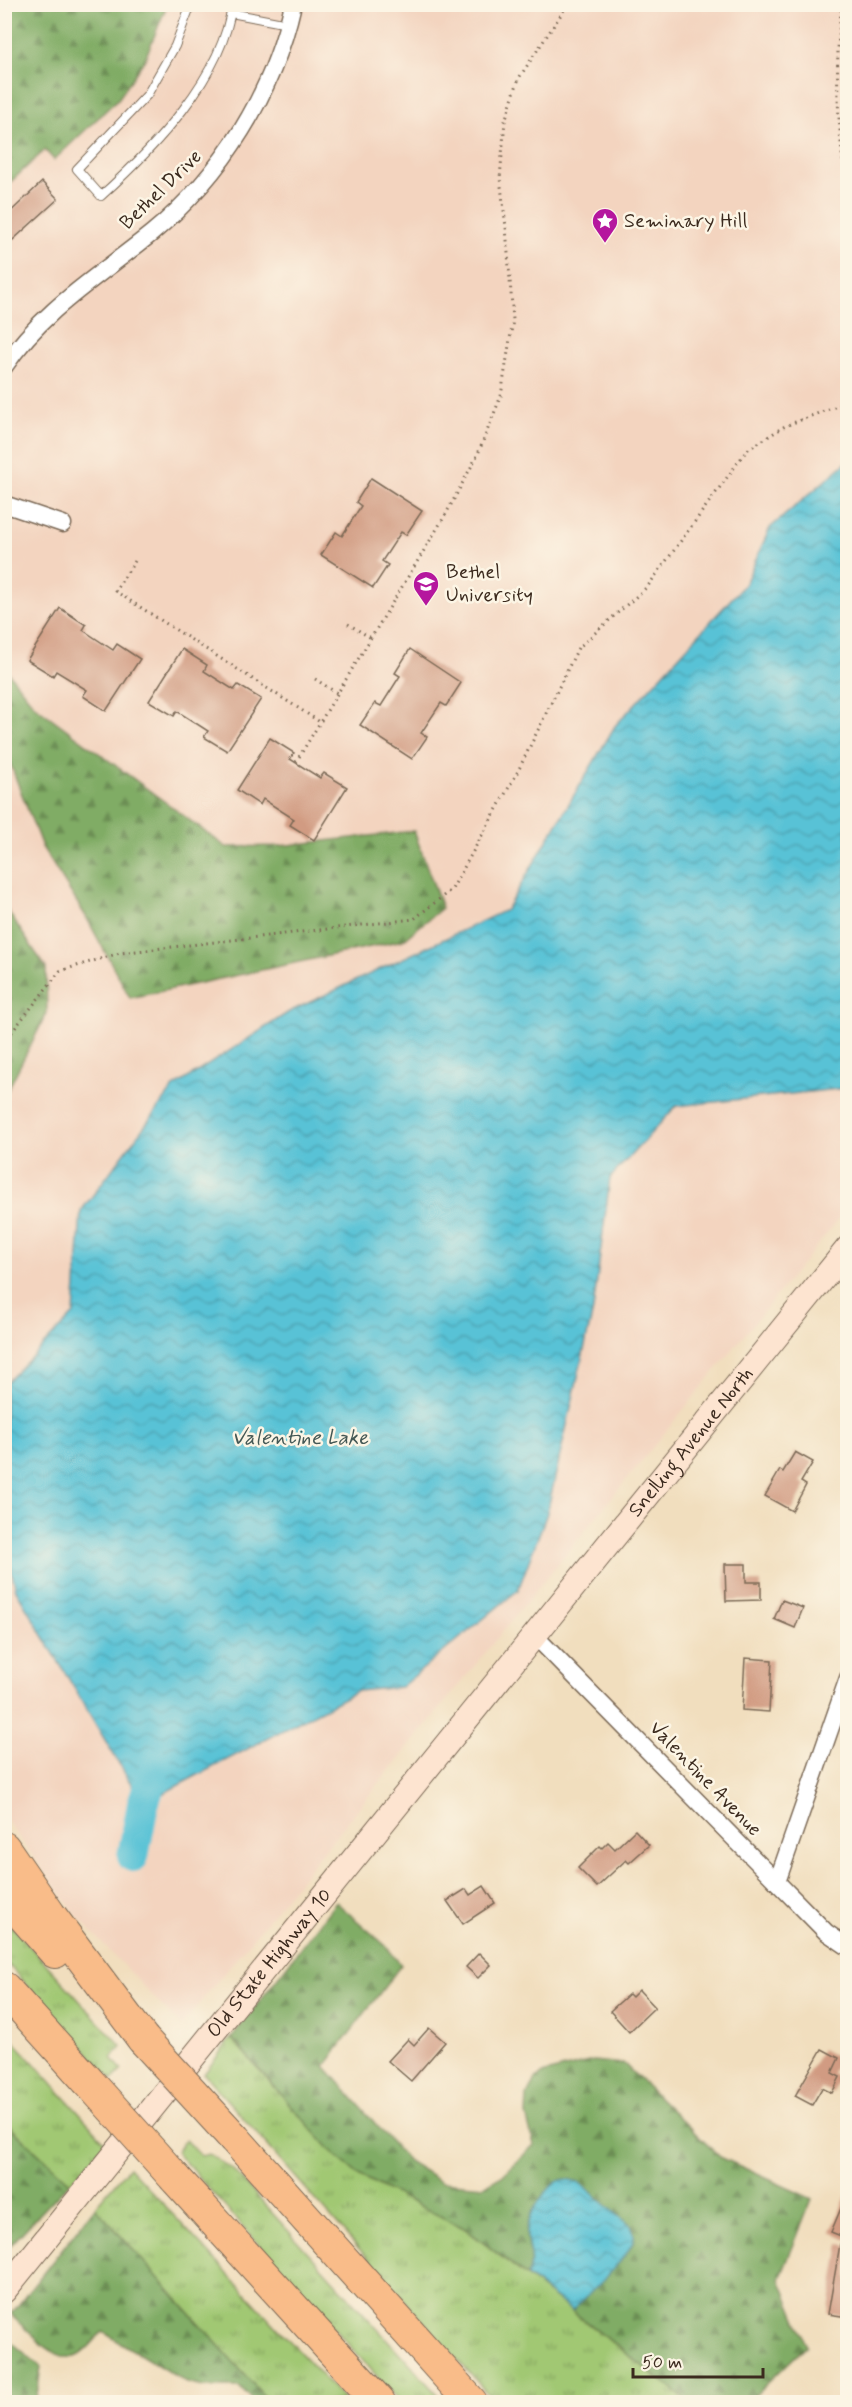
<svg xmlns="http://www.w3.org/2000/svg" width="852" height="2407" viewBox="0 0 852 2407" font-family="Mynerve,sans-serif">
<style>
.built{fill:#f3d4bf}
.grass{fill:url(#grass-tufts);stroke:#6e7948;stroke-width:1.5}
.forest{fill:url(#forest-firs);stroke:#5e6b42;stroke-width:1.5}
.water{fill:url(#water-waves);stroke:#4a767a;stroke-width:1.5}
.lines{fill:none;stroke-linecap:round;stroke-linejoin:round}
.river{stroke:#59c2d6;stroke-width:32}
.building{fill:#d19b82}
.lane-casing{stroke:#7b6956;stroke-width:10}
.street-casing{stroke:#7b6956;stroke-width:19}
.secondary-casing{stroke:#7b6956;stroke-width:26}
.highway-casing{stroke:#7b6956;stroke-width:34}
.path{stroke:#7b6956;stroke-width:3;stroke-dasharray:1.5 4.5;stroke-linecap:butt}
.lane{stroke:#fff;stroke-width:8}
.street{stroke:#fff;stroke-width:16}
.secondary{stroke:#fde4d0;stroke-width:24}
.highway{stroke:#f9bc89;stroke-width:32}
.highway-bridge-casing{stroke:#7b6956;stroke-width:34;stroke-linecap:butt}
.highway-bridge{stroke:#f9bc89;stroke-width:32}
.labels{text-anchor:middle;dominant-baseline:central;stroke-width:5;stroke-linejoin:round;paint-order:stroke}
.street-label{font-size:20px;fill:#3b2a1e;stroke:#fcf5e5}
.poi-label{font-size:20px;fill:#3b2a1e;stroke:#fcf5e5;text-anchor:start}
.water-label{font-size:21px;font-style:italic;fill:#445855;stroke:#fcf5e5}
</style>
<defs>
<pattern id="grass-tufts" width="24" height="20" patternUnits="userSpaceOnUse" patternTransform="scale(1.5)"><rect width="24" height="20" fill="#a1c873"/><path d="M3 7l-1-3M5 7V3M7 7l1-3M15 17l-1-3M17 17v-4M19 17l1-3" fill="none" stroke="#84a35e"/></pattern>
<pattern id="forest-firs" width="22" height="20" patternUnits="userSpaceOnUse" patternTransform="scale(1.5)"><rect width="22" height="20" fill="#80ac65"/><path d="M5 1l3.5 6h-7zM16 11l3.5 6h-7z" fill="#6a8c53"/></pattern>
<pattern id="water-waves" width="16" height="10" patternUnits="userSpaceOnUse" patternTransform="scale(1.5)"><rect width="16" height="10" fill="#59c2d6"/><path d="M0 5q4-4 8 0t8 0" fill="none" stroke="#4b9ead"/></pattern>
</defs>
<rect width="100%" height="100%" fill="#fcf5e5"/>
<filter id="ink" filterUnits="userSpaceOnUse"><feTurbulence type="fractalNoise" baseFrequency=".0167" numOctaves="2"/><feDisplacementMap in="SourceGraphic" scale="12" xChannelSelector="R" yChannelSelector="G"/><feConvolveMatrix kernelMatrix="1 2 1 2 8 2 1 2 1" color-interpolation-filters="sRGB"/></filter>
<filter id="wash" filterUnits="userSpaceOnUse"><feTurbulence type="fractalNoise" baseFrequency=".008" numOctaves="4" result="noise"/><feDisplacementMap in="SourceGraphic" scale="24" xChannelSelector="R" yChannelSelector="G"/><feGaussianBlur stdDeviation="1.35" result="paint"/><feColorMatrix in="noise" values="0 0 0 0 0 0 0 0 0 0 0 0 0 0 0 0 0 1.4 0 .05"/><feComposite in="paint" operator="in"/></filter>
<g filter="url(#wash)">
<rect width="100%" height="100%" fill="#f1debe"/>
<path class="built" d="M4,5H847V1209L181,2026L79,1919L5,1818Z"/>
<g class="grass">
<path d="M4,1918L121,2046L112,2058L122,2070L112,2080L5,1961Z"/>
<path d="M4,2030L107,2144L70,2182L5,2122Z"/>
<path d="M231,2038L335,2155L360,2176L464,2228L689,2402H495L204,2074Z"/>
<path d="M185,2140L201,2156L209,2154L233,2170L444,2402H400L176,2152Z"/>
<path d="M129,2167L346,2402H269L95,2207Z"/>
</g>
<g class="forest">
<path d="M5,4L167,5L145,59L119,98L54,160L45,150L5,187Z"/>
<path d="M4,667L35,706L226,847L279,846L414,831L442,908L403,940L130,998L85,915L42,847L5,750Z"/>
<path d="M5,907L46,968L47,1013L5,1095Z"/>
<path d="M336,1902L386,1946L401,1965L325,2066L408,2161L442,2182L484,2186L502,2176L534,2145L526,2115L527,2095L535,2080L545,2073L593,2061L624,2064L720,2157L812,2199L780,2279L807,2345L748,2402H689L572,2311L633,2243L541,2199C535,2208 529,2218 527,2230C525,2248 537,2259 527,2276L464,2228L360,2176L335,2155L231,2038Z"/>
<path d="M4,2122L70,2182L5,2251H4Z"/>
<path d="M95,2207L269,2402H254L239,2387H204L187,2383L103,2332C95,2339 88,2350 79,2355C59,2367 30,2332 16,2320L12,2313Z"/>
<path d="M8,2339L41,2367L36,2402H5V2344Z"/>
</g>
<g class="water">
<path d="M847,462V1088L676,1106L610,1178L593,1310L547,1513L518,1590L401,1687L357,1691L143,1804L16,1590L4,1541L5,1384L74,1314L81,1211L174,1087L289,1012L506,910L615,726L745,584L770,528Z"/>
<path d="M566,2179L579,2182L631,2226C634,2232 636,2237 632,2244C619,2269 591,2291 572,2311L527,2276C536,2260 525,2248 527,2230C529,2211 543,2195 556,2181Z"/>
</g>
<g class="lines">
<path class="river" d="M133,1856L143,1804L156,1764"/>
</g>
<g id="blocks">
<g class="building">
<path d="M42,182L58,199L4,248V218Z"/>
<path d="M371,478L422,511L406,535L401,532L382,561L388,565L373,588L321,555L336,532L342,536L361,506L356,502Z"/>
<path d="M60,608L86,625L83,630L113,650L117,644L140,659L106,711L83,696L87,690L56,671L53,676L27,660Z"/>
<path d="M182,649L207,665L204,671L234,690L238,685L261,699L227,751L204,737L208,731L177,711L174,716L149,701Z"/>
<path d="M410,649L461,683L446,706L441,703L421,733L427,737L412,759L360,725L375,703L381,706L400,676L395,673Z"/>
<path d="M270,738L294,753L290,759L320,778L324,773L347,787L314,840L290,825L294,819L263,799L260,805L237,790Z"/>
<path d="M795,1452L813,1462L801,1482L806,1485L792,1511L765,1496L780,1470L783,1472Z"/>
<path d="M725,1564H746V1582H761V1600L726,1601Z"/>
<path d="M782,1600L803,1608L795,1628L774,1619Z"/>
<path d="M745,1658L772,1660L769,1712L742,1710Z"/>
<path d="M635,1830L649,1845L629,1863L626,1860L597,1887L578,1868L600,1846L602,1848L608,1842L615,1849Z"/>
<path d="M484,1886L495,1903L463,1924L447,1901L466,1889L470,1895Z"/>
<path d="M479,1953L491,1965L478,1978L466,1967Z"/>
<path d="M639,1990L655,2007L629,2032L610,2011L629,1994L632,1997Z"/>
<path d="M429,2028L445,2042L411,2081L388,2061L408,2039L414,2045Z"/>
<path d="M822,2049L839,2058L832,2073L840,2077L832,2093L822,2088L812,2105L795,2096Z"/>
<path d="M847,2194H848V2239L831,2232Z"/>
<path d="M840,2244L848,2245V2317L828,2314Z"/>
</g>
</g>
</g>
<g filter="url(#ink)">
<use href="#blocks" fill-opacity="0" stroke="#7b6956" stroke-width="1.5"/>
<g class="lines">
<g class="lane-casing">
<g id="lane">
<path d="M191,4L175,46L147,95L77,169L101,196C153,149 223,78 232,4"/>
<path d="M231,13L288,24"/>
</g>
</g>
<g class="street-casing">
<g id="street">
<path d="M4,367C43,309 99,276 152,233C223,174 273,94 293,4"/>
<path d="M4,504L63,524"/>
<path d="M535,1636L826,1932L848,1947"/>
<path d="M777,1882L848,1678"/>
</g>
</g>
<g class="secondary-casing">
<g id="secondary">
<path id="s1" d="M4,2291L848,1248"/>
</g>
</g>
<g class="highway-casing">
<g id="highway">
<path d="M4,1848L50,1915L143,2039"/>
<path d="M4,1894L55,1952"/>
<path d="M4,1988L87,2080"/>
<path d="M235,2139L471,2402"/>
<path d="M175,2178L379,2402"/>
</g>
</g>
<g class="path">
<path d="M842,4C833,71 839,136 848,203"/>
<path d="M135,561L115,591L320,722"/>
<path d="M348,624L371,638"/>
<path d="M315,679L337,693"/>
<path d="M296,762L446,514L478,454L501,396L513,320L506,227L500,178L505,121L519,78L568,4"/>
<path d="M4,1042L60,971L120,953L414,919L452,889L518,771L578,648L648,586L747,450L785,426L842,404L848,395"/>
</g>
<use href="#lane" class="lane"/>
<use href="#street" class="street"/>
<use href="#secondary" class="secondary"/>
<use href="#highway" class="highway"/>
<g class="highway-bridge-casing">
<g id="highway-bridge">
<path d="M143,2039L235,2139"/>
<path d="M87,2080L175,2178"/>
</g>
</g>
<use href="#highway-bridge" class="highway-bridge"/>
</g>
</g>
<defs>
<g id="sight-pin" transform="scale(1.35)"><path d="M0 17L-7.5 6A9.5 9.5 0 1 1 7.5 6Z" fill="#b5179e" stroke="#fcf5e5"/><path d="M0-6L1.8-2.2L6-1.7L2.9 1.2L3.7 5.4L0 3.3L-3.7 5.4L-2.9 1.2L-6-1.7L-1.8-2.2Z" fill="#fff"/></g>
<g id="university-pin" transform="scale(1.35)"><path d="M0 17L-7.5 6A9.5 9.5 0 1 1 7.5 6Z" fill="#b5179e" stroke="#fcf5e5"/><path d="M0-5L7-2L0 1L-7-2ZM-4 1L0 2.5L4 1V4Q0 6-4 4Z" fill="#fff"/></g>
</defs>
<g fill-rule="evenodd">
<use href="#sight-pin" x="605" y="221"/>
<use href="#university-pin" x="426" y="584"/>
</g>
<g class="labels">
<g class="street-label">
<text transform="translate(161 190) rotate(-44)">Bethel Drive</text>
<text stroke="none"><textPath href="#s1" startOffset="1092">Snelling Avenue North</textPath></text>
<text transform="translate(705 1779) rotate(46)">Valentine Avenue</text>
<text stroke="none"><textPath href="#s1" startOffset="422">Old State Highway 10</textPath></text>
</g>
<g class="poi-label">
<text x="624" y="221">Seminary Hill</text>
<text x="446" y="572">Bethel<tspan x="446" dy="23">University</tspan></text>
</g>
<g class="water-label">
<text x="300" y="1438">Valentine Lake</text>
</g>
</g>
<rect width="852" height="2407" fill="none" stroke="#fcf5e5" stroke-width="24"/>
<path d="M633 2368v9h130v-9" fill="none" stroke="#3b2a1e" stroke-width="3"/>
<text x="642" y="2368" font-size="18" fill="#3b2a1e" stroke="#fcf5e5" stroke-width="4.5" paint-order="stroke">50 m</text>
</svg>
